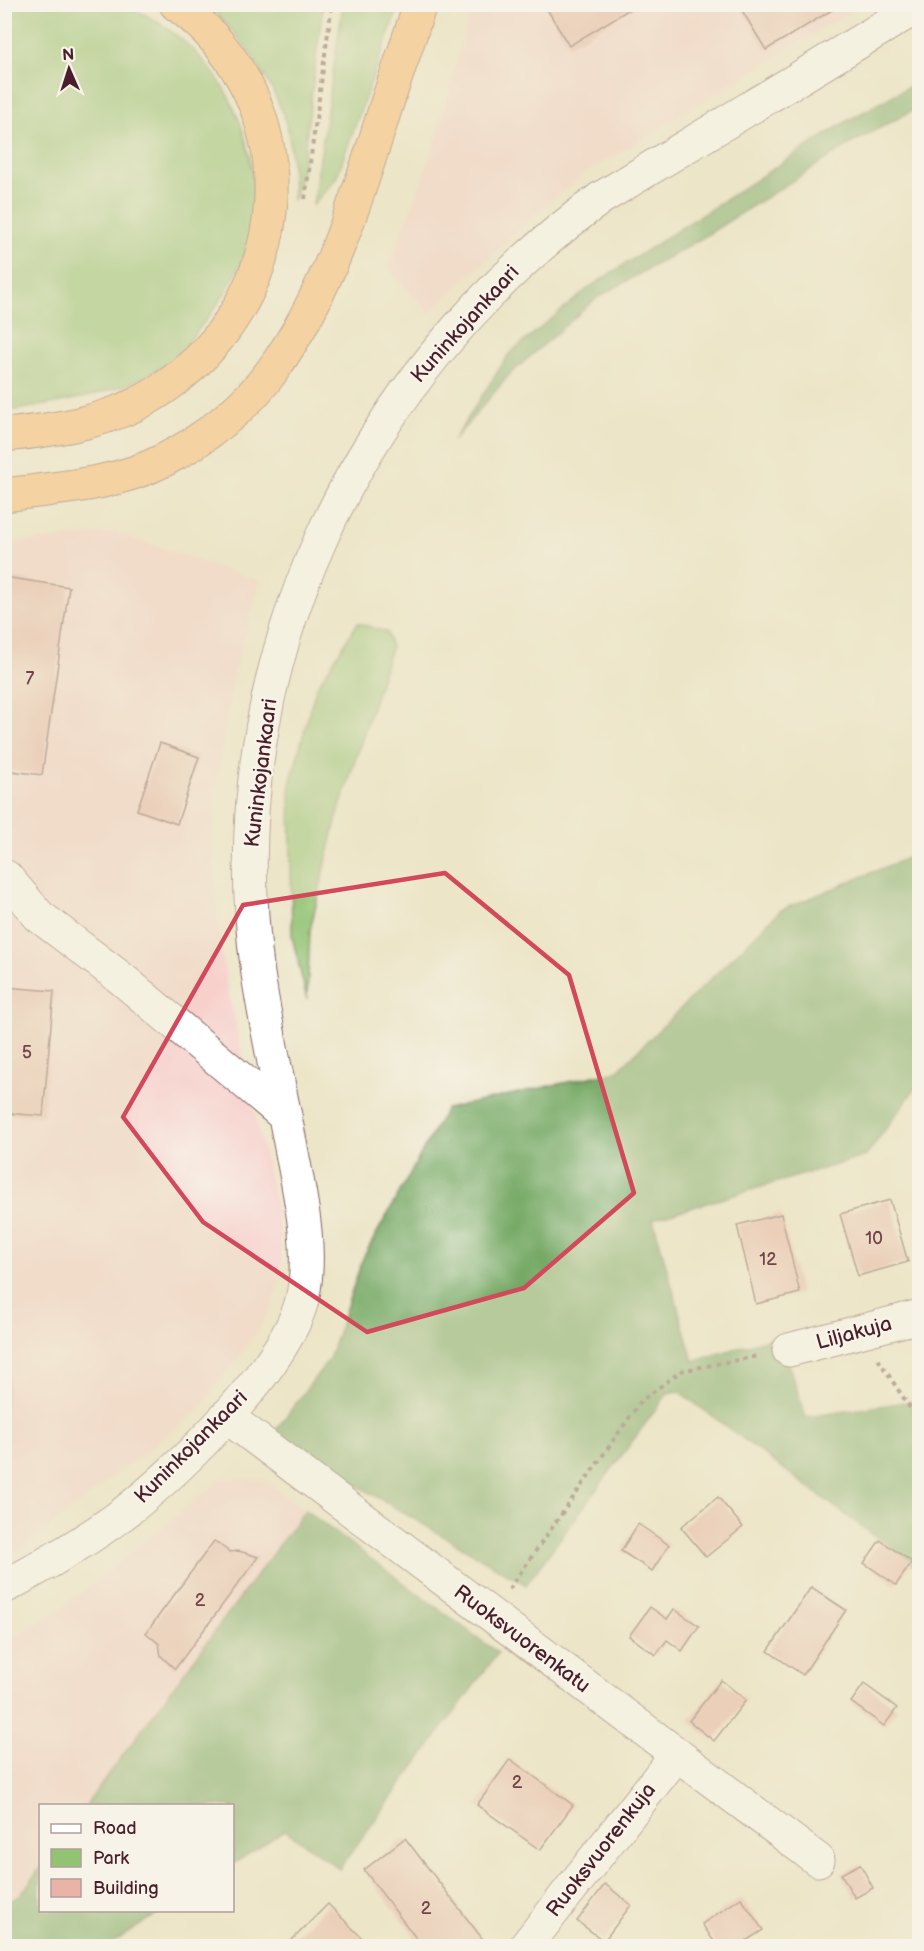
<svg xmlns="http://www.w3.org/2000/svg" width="924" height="1951" viewBox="0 0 924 1951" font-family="'Balsamiq Sans',sans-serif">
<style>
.built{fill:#f7d0cc}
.green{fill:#92c373;stroke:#6e714f;stroke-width:1.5}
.forest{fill:#75a965;stroke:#606448;stroke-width:1.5}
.building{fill:#e9b4a7}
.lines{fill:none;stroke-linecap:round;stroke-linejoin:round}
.minor-casing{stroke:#836462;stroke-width:35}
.highway-casing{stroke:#836462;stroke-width:35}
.path{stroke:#836462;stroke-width:4;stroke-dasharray:4.5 4.5;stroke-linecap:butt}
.minor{stroke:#fff;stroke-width:33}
.highway{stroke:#ffbb71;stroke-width:33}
.marked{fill:none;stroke:#d1495b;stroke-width:4.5;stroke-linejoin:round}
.labels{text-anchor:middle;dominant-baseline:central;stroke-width:5;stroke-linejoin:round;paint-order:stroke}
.number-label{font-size:18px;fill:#72444a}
.street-label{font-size:21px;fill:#4a1f2b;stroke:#f7f3e8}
</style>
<rect width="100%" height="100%" fill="#f7f3e8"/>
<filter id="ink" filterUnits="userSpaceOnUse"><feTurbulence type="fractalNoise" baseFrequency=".0167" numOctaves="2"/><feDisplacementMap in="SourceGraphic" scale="12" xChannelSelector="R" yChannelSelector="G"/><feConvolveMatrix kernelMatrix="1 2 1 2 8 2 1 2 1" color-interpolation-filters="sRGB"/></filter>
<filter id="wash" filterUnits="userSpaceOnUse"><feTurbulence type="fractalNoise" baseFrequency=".008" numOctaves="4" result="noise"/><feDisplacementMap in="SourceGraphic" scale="24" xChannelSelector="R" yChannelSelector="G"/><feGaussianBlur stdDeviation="1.35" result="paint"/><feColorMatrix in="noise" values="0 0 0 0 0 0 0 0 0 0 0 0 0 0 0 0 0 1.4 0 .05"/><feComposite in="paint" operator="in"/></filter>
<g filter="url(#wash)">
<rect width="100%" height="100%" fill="#ece5c8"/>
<g class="built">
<path d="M474,5H861L590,171L545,206L429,313L389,268L436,141L469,14Z"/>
<path d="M115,532L260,581L232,680L217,783L213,835L219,935L227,985L276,1208L281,1242V1275L272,1308L254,1337L199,1409L25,1547L5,1557L4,544Z"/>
<path d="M223,1478L265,1480L305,1510L86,1805L40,1806V1868L20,1896L5,1903V1644L64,1606Z"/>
</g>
<g class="green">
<path d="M5,5C32,5 59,5 86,5C98,5 111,3 122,6C144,11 164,26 181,39C236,84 262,159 251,229C245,264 223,299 202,325C189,341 174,360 157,370C113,396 54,403 5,412Z"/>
<path d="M208,5H323L302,170L293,201C292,173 293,140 283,114C267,72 239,35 208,5Z"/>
<path d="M343,5H399L336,178L313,205Z"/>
<path d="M358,623L387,632L391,648L336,820L310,930L307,999L292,936L290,784L316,688Z"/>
</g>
<g class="forest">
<path d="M919,81V107L852,143L702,238L597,298L510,374L453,441L509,354L591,286L847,121Z"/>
<path d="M919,853V1083L866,1156L653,1219L693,1361L779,1336L806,1417L913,1401L919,1407V1569L678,1391L668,1393L526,1585L272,1435L329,1359L363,1258L446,1109L617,1071L781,910Z"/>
<path d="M305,1510L498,1653L339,1869L285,1830L233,1864L232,1806L86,1805Z"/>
<path d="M40,1868V1910L162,1911L108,1946H5V1903L20,1896Z"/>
</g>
<g id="blocks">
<g class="building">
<path d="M544,4H638L569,46Z"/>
<path d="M738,4H842L766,50Z"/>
<path d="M4,577L69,587L42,775L4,770Z"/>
<path d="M160,743L199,757L177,824L137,810Z"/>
<path d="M4,987L54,991L43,1116L4,1113Z"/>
<path d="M890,1200L908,1262L858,1276L840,1214Z"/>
<path d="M781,1214L800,1293L756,1304L737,1225Z"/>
<path d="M4,1375H10L6,1408H4Z"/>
<path d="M718,1497L743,1527L706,1557L681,1527Z"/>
<path d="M638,1524L669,1545L652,1571L621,1551Z"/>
<path d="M880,1540L912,1562L896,1585L864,1563Z"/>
<path d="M214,1541L230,1552L239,1551L258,1557L175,1669L161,1656L159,1644L146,1633Z"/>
<path d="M811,1587L846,1610L803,1675L768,1651Z"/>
<path d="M650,1607L667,1619L674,1609L699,1626L682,1651L667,1640L656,1655L629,1636Z"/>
<path d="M721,1680L746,1700L714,1741L689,1721Z"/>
<path d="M864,1684L897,1708L884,1726L851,1702Z"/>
<path d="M510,1759L573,1805L540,1850L477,1805Z"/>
<path d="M405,1838L488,1946H422L364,1870Z"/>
<path d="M860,1864L873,1888L855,1898L841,1874Z"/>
<path d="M605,1884L631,1905L604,1941L577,1921Z"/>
<path d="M741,1898L763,1930L738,1946H717L702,1924Z"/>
<path d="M328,1904L370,1946H286Z"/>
<path d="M643,1942L644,1946H629Z"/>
</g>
</g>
</g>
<g filter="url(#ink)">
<use href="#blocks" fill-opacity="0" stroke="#836462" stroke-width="1.5"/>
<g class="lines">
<g class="minor-casing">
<g id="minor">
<path d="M6,877L39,916L122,979L285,1116"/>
<path d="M789,1350L920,1316"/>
<path d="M226,1416L818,1860"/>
<path d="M4,1587C45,1565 87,1541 124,1513C179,1470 285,1368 302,1300C313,1253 301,1199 292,1153C281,1093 267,1034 258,974C215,669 355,376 601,198L920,5"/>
<path d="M526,1946L677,1754"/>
</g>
</g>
<g class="highway-casing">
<g id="highway">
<path d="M4,435C58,430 115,421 161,390C298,299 312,103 176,4"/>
<path d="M4,495C56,488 117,485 164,460C204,440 246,407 272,371C330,291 359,192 388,100C399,68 410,36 420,4"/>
</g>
</g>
<g class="path">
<path d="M305,199L332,4"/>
<path d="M878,1359L920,1423"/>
<path d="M509,1589L641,1401L681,1371L758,1356"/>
</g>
<use href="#minor" class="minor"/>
<use href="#highway" class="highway"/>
</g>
</g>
<path d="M0 0H924V1951H0ZM445,873L569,975L634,1193L524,1288L367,1332L203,1222L123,1117L243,905Z" fill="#ece5c8" fill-opacity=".55" fill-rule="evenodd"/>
<path class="marked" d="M445,873L569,975L634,1193L524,1288L367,1332L203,1222L123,1117L243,905Z"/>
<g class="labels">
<g class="number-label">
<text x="30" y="678">7</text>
<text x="27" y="1052">5</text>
<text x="874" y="1238">10</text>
<text x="768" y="1259">12</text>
<text x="200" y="1600">2</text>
<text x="517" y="1782">2</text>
<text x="426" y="1908">2</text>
</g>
<g class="street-label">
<text transform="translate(465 324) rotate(-48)">Kuninkojankaari</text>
<text transform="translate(261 773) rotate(-83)">Kuninkojankaari</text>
<text transform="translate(854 1333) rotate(-15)">Liljakuja</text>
<text transform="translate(191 1447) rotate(-45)">Kuninkojankaari</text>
<text transform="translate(522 1639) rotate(37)">Ruoksvuorenkatu</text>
<text transform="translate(601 1850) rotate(-52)">Ruoksvuorenkuja</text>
</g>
</g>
<rect width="924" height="1951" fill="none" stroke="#f7f3e8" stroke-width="24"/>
<rect x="39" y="1804" width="195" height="108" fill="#f7f3e8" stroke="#b29e9c" stroke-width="1.5"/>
<rect x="51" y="1824" width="30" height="9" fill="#ffffff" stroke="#b29e9c" stroke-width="1.5"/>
<text x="93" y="1834" font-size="18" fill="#4a1f2b">Road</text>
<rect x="51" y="1849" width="30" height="18" fill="#92c373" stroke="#b29e9c" stroke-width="1.5"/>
<text x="93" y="1864" font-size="18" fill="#4a1f2b">Park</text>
<rect x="51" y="1879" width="30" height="18" fill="#e9b4a7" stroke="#b29e9c" stroke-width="1.5"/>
<text x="93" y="1894" font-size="18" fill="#4a1f2b">Building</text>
<g transform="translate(69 69) rotate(357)" stroke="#f7f3e8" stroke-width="4.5" paint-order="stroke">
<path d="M0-4.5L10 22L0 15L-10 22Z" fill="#4a1f2b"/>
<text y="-9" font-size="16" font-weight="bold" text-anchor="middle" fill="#4a1f2b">N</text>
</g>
</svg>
